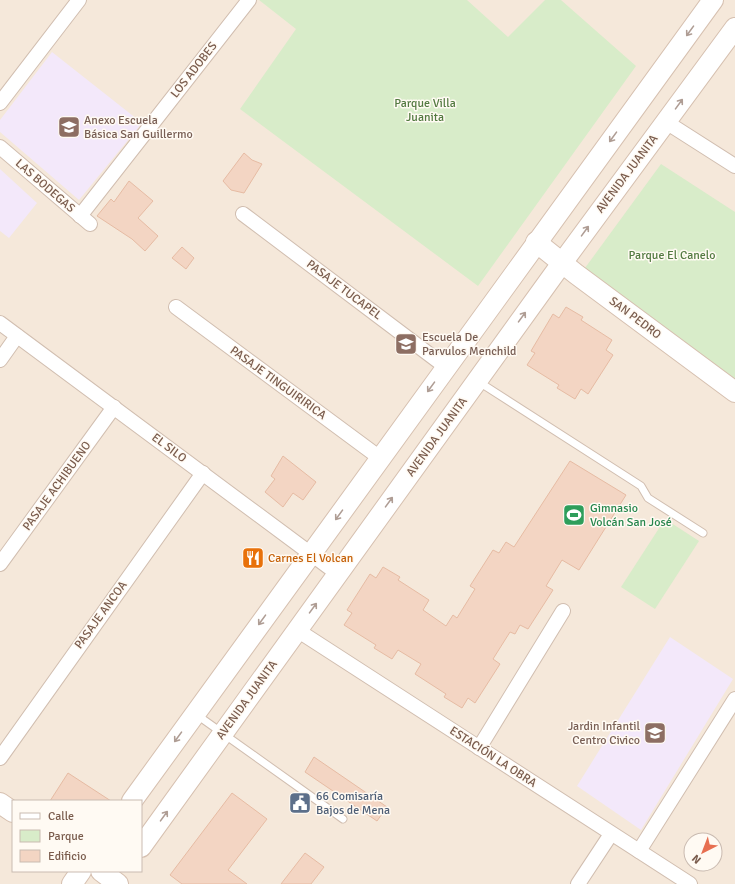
<svg xmlns="http://www.w3.org/2000/svg" width="735" height="884" viewBox="0 0 735 884" font-family="Signika,sans-serif">
<style>
.residential{fill:#f5e8da;fill-rule:evenodd}
.education{fill:#f3e8fa}
.green{fill:#d8ecc9}
.building{fill:#f3d5c3;stroke:#e6bba3}
.lines{fill:none;stroke-linecap:round;stroke-linejoin:round}
.lane-casing{stroke:#d1beb0;stroke-width:9}
.street-casing{stroke:#d1beb0;stroke-width:16}
.secondary-casing{stroke:#d6c0b0;stroke-width:22}
.lane{stroke:#fff;stroke-width:7}
.street{stroke:#fff;stroke-width:14}
.secondary{stroke:#fff;stroke-width:20}
.oneway{stroke:#af9d94}
.labels{text-anchor:middle;dominant-baseline:central;stroke-width:3;stroke-linejoin:round;paint-order:stroke}
.street-label{font-size:12px;fill:#7a5c4d;stroke:#fffaf3}
.park-label{font-size:12px;fill:#537a41;stroke:#fffaf3}
.education-label{font-size:12px;fill:#785e54;stroke:#fffaf3;text-anchor:start}
.leisure-label{font-size:12px;fill:#27864d;stroke:#fffaf3;text-anchor:start}
.food-label{font-size:12px;fill:#c56008;stroke:#fffaf3;text-anchor:start}
.service-label{font-size:12px;fill:#4e5e75;stroke:#fffaf3;text-anchor:start}
</style>
<rect width="100%" height="100%" fill="#fdf6ec"/>
<path class="residential" d="M0,0H735V884H0ZM13,801H141V871H13ZM691,840H715V864H691Z"/>
<g class="education">
<path d="M52,52L142,123L79,200L0,132V120Z"/>
<path d="M0,169L37,203L9,238L0,231Z"/>
<path d="M670,637L733,679L641,830L577,786Z"/>
</g>
<g class="green">
<path d="M259,0H467L508,37L545,0H561L636,66L478,286L240,109L296,29Z"/>
<path d="M661,164L735,212V379L585,268Z"/>
<path d="M665,519L699,541L655,609L621,587Z"/>
</g>
<g class="building">
<path d="M244,153L252,160L262,164L244,193L231,190L223,181Z"/>
<path d="M129,181L153,201L138,218L158,236L145,251L132,239L97,216L111,199L114,202Z"/>
<path d="M182,247L194,258L186,269L172,258Z"/>
<path d="M566,307L583,317L581,320L612,340L606,350L613,355L588,394L581,389L575,399L557,388L559,385L527,365L535,353L531,351L553,314L559,318Z"/>
<path d="M283,456L316,482L303,500L293,493L283,507L265,492L275,479L271,476Z"/>
<path d="M570,461L626,495L579,570L562,560L546,586L553,590L528,629L520,625L515,634L510,632L493,659L500,664L475,703L468,698L462,708L444,697L446,694L415,674L421,664L398,650L392,659L374,648L376,645L344,625L352,613L347,610L370,574L376,578L383,567L400,577L398,580L429,600L423,610L446,626L453,615L457,618L475,589L470,586L493,550L499,553L506,542L514,547Z"/>
<path d="M314,757L387,807L377,821L305,772Z"/>
<path d="M68,773L111,801H50Z"/>
<path d="M232,793L267,819L228,870L247,884H182L170,875Z"/>
<path d="M305,853L324,867L311,884H281Z"/>
</g>
<g class="lines">
<g class="lane-casing">
<g id="lane">
<path d="M479,382L641,486L648,498L703,533"/>
<path d="M197,715L343,819"/>
</g>
</g>
<g class="street-casing">
<g id="street">
<path d="M0,103L79,0"/>
<path d="M666,122L735,166"/>
<path d="M0,147L90,224"/>
<path d="M243,214L446,367"/>
<path d="M80,216L249,0"/>
<path d="M176,307L380,458"/>
<path d="M0,323L338,574"/>
<path d="M0,360L17,336"/>
<path d="M0,564L114,407"/>
<path d="M297,630L690,884"/>
<path d="M479,748L563,611"/>
<path d="M0,758L203,473"/>
<path d="M639,851L735,699"/>
<path d="M578,884L611,834"/>
</g>
</g>
<g class="secondary-casing">
<g id="secondary">
<path d="M536,242L576,274L735,392"/>
<path d="M132,801L713,0"/>
<path d="M0,803L13,812"/>
<path d="M141,847L562,263L735,28"/>
<path d="M101,871L118,884"/>
<path d="M72,884L81,871"/>
</g>
</g>
<use href="#lane" class="lane"/>
<use href="#street" class="street"/>
<use href="#secondary" class="secondary"/>
</g>
<defs><path id="oneway-shaft" d="M-6 0H5M1.5-3L5.5 0L1.5 3" fill="none" stroke-width="1.6" stroke-linecap="round" stroke-linejoin="round"/></defs>
<g class="oneway">
<use href="#oneway-shaft" transform="translate(690 31) rotate(126)"/>
<use href="#oneway-shaft" transform="translate(679 104) rotate(-54)"/>
<use href="#oneway-shaft" transform="translate(613 137) rotate(126)"/>
<use href="#oneway-shaft" transform="translate(585 231) rotate(-54)"/>
<use href="#oneway-shaft" transform="translate(522 317) rotate(-54)"/>
<use href="#oneway-shaft" transform="translate(431 387) rotate(126)"/>
<use href="#oneway-shaft" transform="translate(389 502) rotate(-54)"/>
<use href="#oneway-shaft" transform="translate(339 515) rotate(126)"/>
<use href="#oneway-shaft" transform="translate(313 608) rotate(-54)"/>
<use href="#oneway-shaft" transform="translate(262 620) rotate(126)"/>
<use href="#oneway-shaft" transform="translate(178 737) rotate(126)"/>
<use href="#oneway-shaft" transform="translate(164 816) rotate(-54)"/>
</g>
<defs>
<g id="school-square" transform="scale(1.15)"><rect x="-9" y="-9" width="18" height="18" rx="4" fill="#8d6e63" stroke="#fffaf3"/><path d="M0-5L7-2L0 1L-7-2ZM-4 1L0 2.5L4 1V4Q0 6-4 4Z" fill="#fff"/></g>
<g id="stadium-square" transform="scale(1.15)"><rect x="-9" y="-9" width="18" height="18" rx="4" fill="#2e9e5b" stroke="#fffaf3"/><path d="M0-5a6.5 5 0 1 0 0 10a6.5 5 0 1 0 0-10ZM-3.5-1.8h7v3.6h-7Z" fill="#fff"/></g>
<g id="restaurant-square" transform="scale(1.15)"><rect x="-9" y="-9" width="18" height="18" rx="4" fill="#e8710a" stroke="#fffaf3"/><path d="M-5-6h1v4h1v-4h1v4h1v-4h1v5L-1.5 .5V6h-2V.5L-5-1ZM5-6V6H3V1.5H1.5Q1.5-4 5-6Z" fill="#fff"/></g>
<g id="civic-square" transform="scale(1.15)"><rect x="-9" y="-9" width="18" height="18" rx="4" fill="#5c6f8a" stroke="#fffaf3"/><path d="M-.6-6.5H3V-4.5H.6V-3L4-1V1h2V6H-6V1h2V-1L-.6-3ZM-1.2 2.5V6h2.4V2.5Z" fill="#fff"/></g>
</defs>
<g fill-rule="evenodd">
<use href="#school-square" x="69" y="127"/>
<use href="#school-square" x="406" y="344"/>
<use href="#stadium-square" x="574" y="515"/>
<use href="#restaurant-square" x="253" y="558"/>
<use href="#school-square" x="655" y="733"/>
<use href="#civic-square" x="300" y="803"/>
</g>
<g class="labels">
<g class="street-label">
<text transform="translate(194 70) rotate(-52)">LOS ADOBES</text>
<text transform="translate(627 174) rotate(-53)">AVENIDA JUANITA</text>
<text transform="translate(45 186) rotate(41)">LAS BODEGAS</text>
<text transform="translate(344 290) rotate(37)">PASAJE TUCAPEL</text>
<text transform="translate(635 318) rotate(37)">SAN PEDRO</text>
<text transform="translate(278 383) rotate(36)">PASAJE TINGUIRIRICA</text>
<text transform="translate(437 437) rotate(-54)">AVENIDA JUANITA</text>
<text transform="translate(169 448) rotate(37)">EL SILO</text>
<text transform="translate(57 486) rotate(-54)">PASAJE ACHIBUENO</text>
<text transform="translate(101 615) rotate(-54)">PASAJE ANCOA</text>
<text transform="translate(247 700) rotate(-54)">AVENIDA JUANITA</text>
<text transform="translate(493 757) rotate(33)">ESTACIÓN LA OBRA</text>
</g>
<g class="park-label">
<text x="425" y="103">Parque Villa<tspan x="425" dy="14">Juanita</tspan></text>
<text x="672" y="255">Parque El Canelo</text>
</g>
<g class="education-label">
<text x="84" y="120">Anexo Escuela<tspan x="84" dy="14">Básica San Guillermo</tspan></text>
<text x="422" y="337">Escuela De<tspan x="422" dy="14">Parvulos Menchild</tspan></text>
<text x="640" y="726" text-anchor="end">Jardin Infantil<tspan x="640" dy="14">Centro Civico</tspan></text>
</g>
<g class="leisure-label">
<text x="590" y="508">Gimnasio<tspan x="590" dy="14">Volcán San José</tspan></text>
</g>
<g class="food-label">
<text x="268" y="558">Carnes El Volcan</text>
</g>
<g class="service-label">
<text x="316" y="796">66 Comisaría<tspan x="316" dy="14">Bajos de Mena</tspan></text>
</g>
</g>
<rect x="12" y="800" width="130" height="72" fill="#fffaf3" stroke="#cabbb1"/>
<rect x="20" y="813" width="20" height="6" fill="#ffffff" stroke="#cabbb1"/>
<text x="48" y="820" font-size="12" fill="#7a5c4d">Calle</text>
<rect x="20" y="830" width="20" height="12" fill="#d8ecc9" stroke="#cabbb1"/>
<text x="48" y="840" font-size="12" fill="#7a5c4d">Parque</text>
<rect x="20" y="850" width="20" height="12" fill="#f3d5c3" stroke="#cabbb1"/>
<text x="48" y="860" font-size="12" fill="#7a5c4d">Edificio</text>
<g transform="translate(703 852) rotate(222)"><circle r="19" fill="#fffaf3" stroke="#cabbb1"/>
<path d="M0-3L7 15L0 10L-7 15Z" fill="#e76f51"/>
<text y="-6" font-size="11" font-weight="bold" text-anchor="middle" fill="#7a5c4d">N</text>
</g>
</svg>
